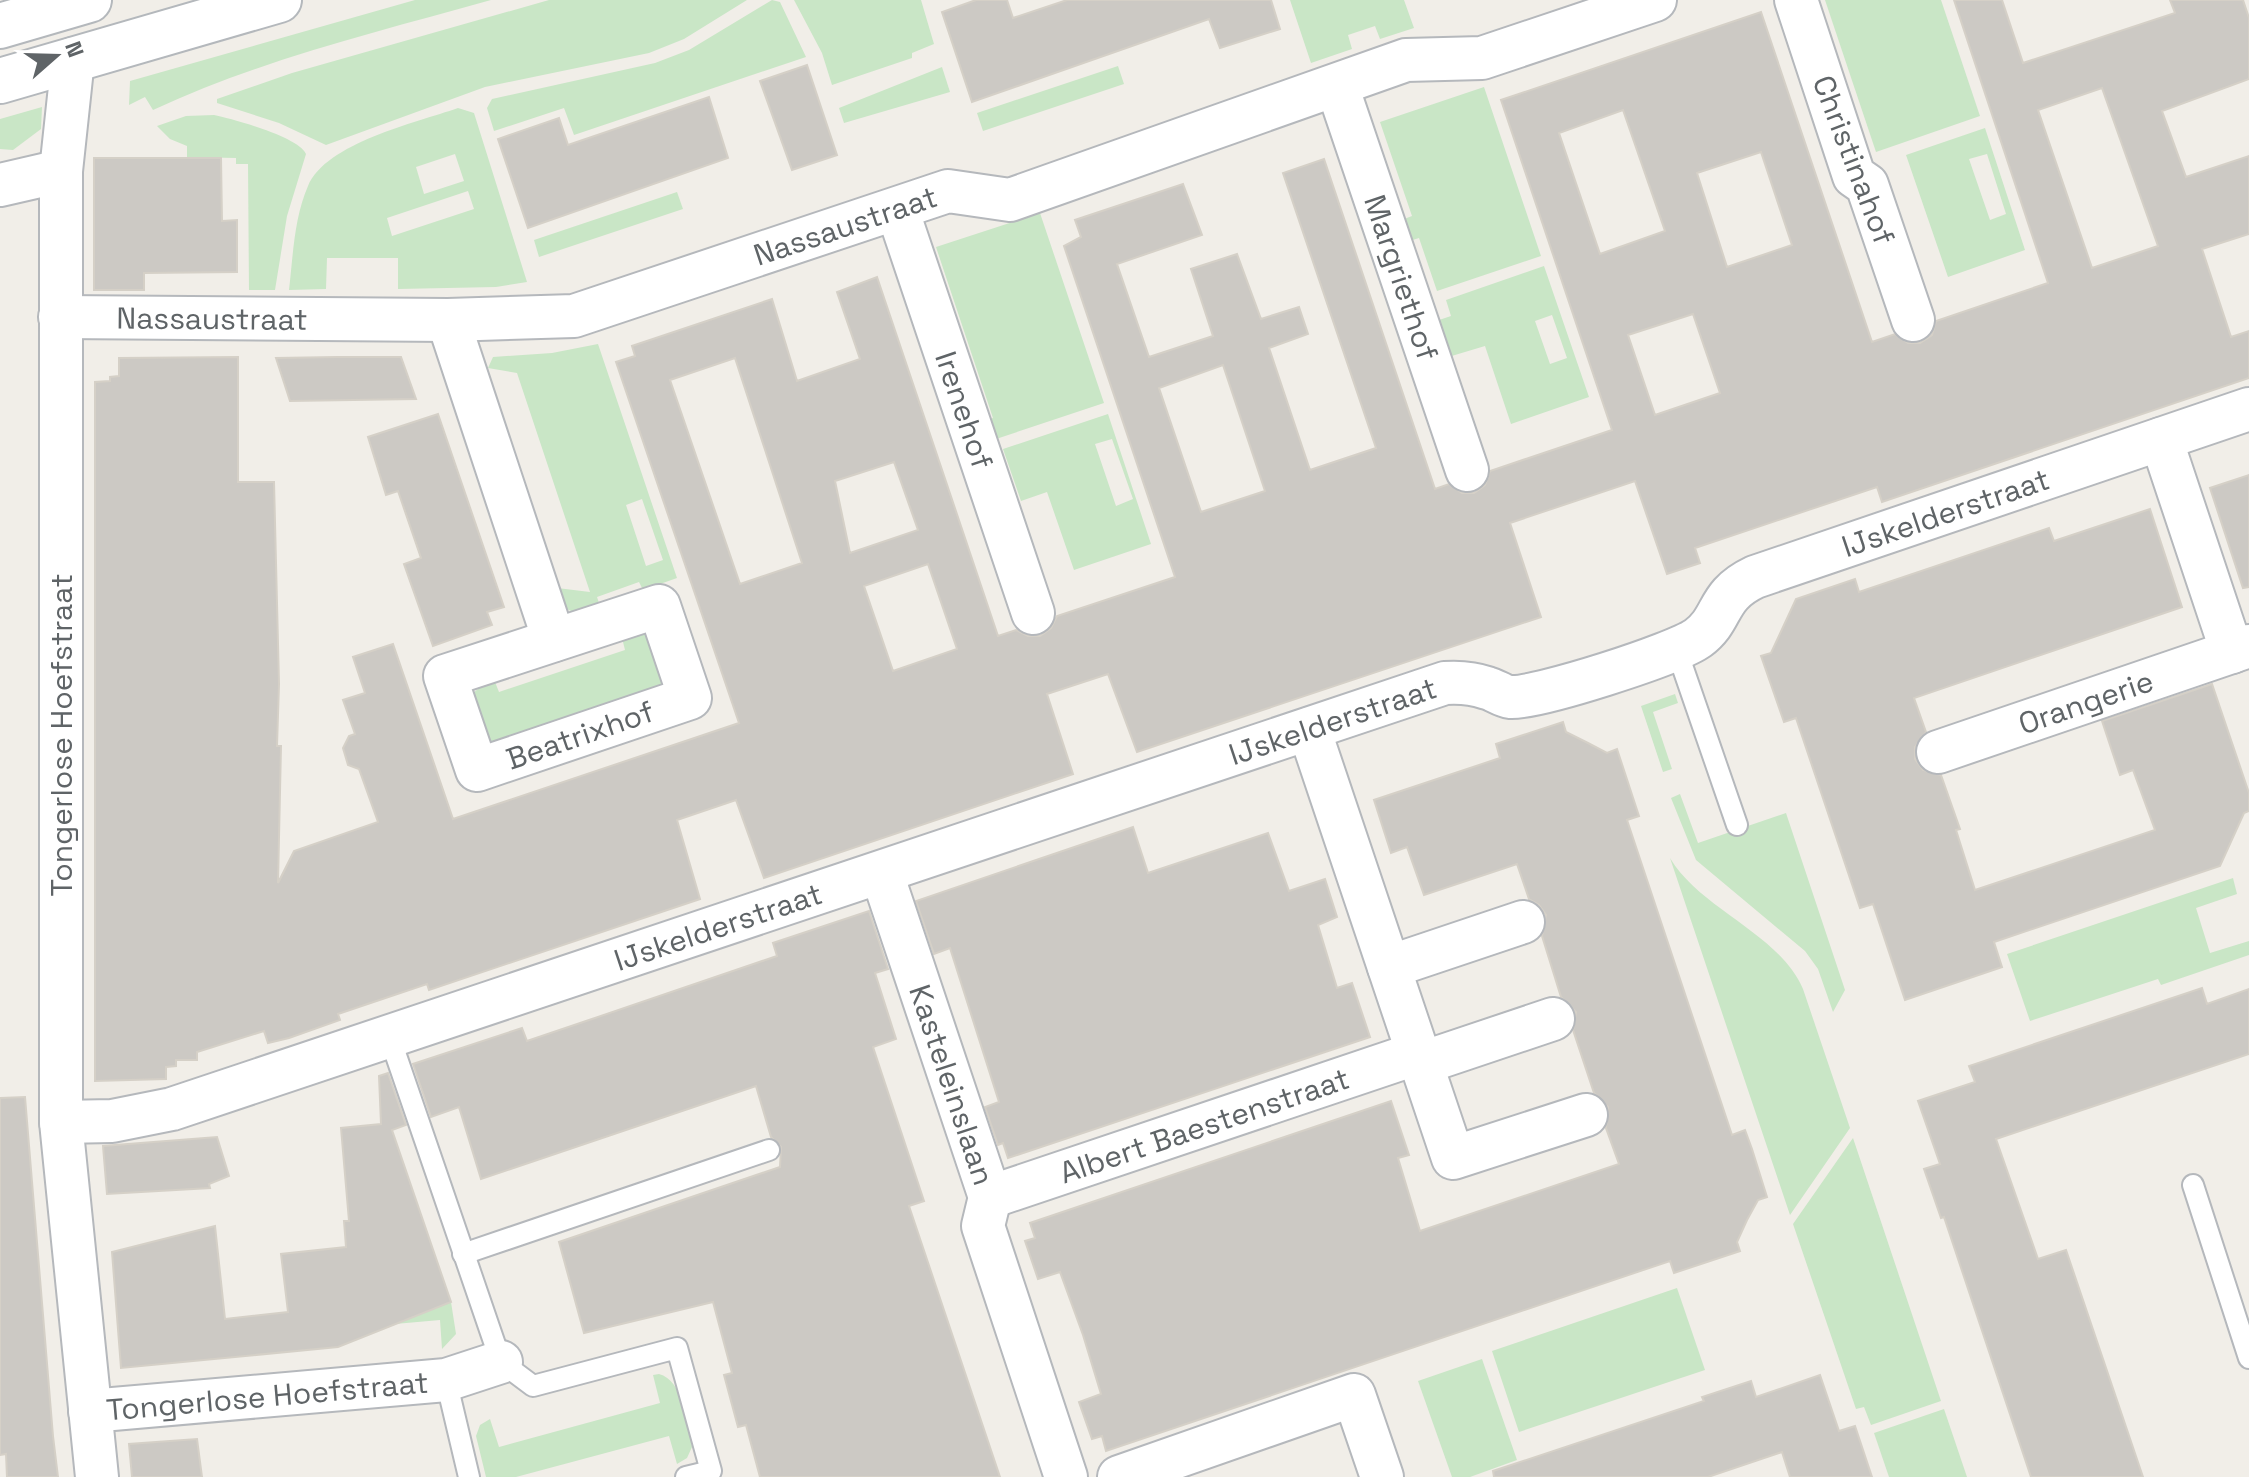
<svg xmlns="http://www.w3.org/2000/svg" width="2249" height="1477" viewBox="0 0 2249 1477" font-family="'Space Grotesk',sans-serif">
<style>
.green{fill:#c9e6c6;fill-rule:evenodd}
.building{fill:#ccc9c4;stroke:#d5d0c7;stroke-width:2;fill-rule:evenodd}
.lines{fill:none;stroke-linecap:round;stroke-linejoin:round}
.service-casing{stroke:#b5b8bc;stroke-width:24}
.minor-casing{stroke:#b5b8bc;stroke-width:46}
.secondary-casing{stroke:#b4b8bc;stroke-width:48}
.service{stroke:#fff;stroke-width:20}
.minor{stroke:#fff;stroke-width:42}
.secondary{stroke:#fff;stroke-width:44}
.labels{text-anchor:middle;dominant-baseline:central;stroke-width:8;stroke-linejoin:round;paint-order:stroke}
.street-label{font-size:30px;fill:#5f6467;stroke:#fff}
</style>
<rect width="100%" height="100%" fill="#f1eee8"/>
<g class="green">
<path d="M415,0H491C377,32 260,60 153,110L145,97L129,105L130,81Z"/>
<path d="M549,0H747L684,39L649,53L485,87L326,145L279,123L217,103V99L292,73Z"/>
<path d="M772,0L780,2L806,57L574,135L564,108L494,131L487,108L492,99L655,63L689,50Z"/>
<path d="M794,0H921L934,44L912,53V58L832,85L822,53Z"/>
<path d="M1290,0H1404L1414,28L1380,39L1375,26L1348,35L1352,49L1311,63Z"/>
<path d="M1825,0H1941L1980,116L1876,152Z"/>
<path d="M1118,66L1124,84L983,131L977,113Z"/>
<path d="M942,67L950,92L844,123L839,108Z"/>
<path d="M1484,87L1541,256L1437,291L1419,238L1406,242L1399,221L1412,216L1380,122Z"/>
<path d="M42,107L41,129L13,150L0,149V119Z"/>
<path d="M458,108L474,113L527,282L496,287L398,289V258H327L326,289L289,290C293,256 294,218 308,186C326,143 415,123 458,108ZM455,154L464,181L424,194L416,167ZM468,191L474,209L392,236L387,218Z"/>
<path d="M214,115C233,119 299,137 306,154L287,216L275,290H249L248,164H236V158L187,157V146L170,139L157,126L186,116Z"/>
<path d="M1985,128L2025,250L1948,277L1906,155ZM1987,154L2006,214L1990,220L1969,159Z"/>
<path d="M677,192L683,209L539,257L534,240Z"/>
<path d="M1040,213L1104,403L984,443L978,423L993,418L936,247Z"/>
<path d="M1544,266L1589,397L1511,424L1485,346L1445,358L1430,323L1451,316L1446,300ZM1552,315L1567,358L1550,364L1535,321Z"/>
<path d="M598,344L677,578L643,590L639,582L597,597L602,612C569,613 567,615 549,587L590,592L517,373L488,368L493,357L552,353ZM642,499L663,560L646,566L626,505Z"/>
<path d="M1108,414L1151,544L1074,570L1047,492L1021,501L1003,449ZM1112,439L1133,499L1116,506L1095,444Z"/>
<path d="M639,632C665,640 663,662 663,686L489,744L473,693L493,677L499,692L625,650L621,634Z"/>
<path d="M1675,694L1678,703L1653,712L1672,769L1663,772L1641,706Z"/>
<path d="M1680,794L1698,843L1786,813L1845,990L1833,1012L1818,969L1805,951L1696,860L1671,798Z"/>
<path d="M1670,858C1701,910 1779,933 1803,989L1850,1128L1790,1215Z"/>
<path d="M2233,878L2237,894L2196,908L2210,953L2249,941V955L2161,985L2158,979L2030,1021L2007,954Z"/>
<path d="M1853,1138L1941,1401L1871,1425L1864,1407L1856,1409L1793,1224Z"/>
<path d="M1677,1288L1705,1370L1519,1432L1492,1351Z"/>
<path d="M451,1302L456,1334L442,1349L440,1320L395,1324Z"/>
<path d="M1482,1359L1517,1460L1470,1477H1452L1418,1381Z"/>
<path d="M659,1374C683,1380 689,1425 692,1447L687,1458L677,1464L669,1436L516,1477H486L476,1436L480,1425L490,1419L499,1447L660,1403L653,1375Z"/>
<path d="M1944,1409L1967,1477H1889L1874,1433Z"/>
</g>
<g class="building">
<path d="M976,0H1007L1013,18L1067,0H1271L1280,29L1220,48L1209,19L972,102L942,12Z"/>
<path d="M1954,0H2002L2023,63L2175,13L2170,0H2243L2249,18V79L2162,111L2186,177L2249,156V234L2202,249L2231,337L2249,331V378L1882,502L1877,487L1695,548L1700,563L1667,574L1635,481L1510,523L1541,617L1137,752L1108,674L1047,694L1073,774L764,878L736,800L677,820L700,899L429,990L427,984L338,1014L340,1020L289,1038L268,1043L264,1031L197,1052V1060H176V1066L166,1067V1079L95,1081V382L110,381V377L119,376V358L238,357V482H274L279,684L277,746H281L278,883L294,851L378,822L359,769L348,765L343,748L349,736L355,734L343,700L365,693L353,657L393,644L453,819L739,723L616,362L635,356L632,346L772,299L797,381L860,359L837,292L877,277L998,636L1016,630L1028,636H1040L1051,628L1057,616L1175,577L1064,246L1081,237L1075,220L1183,184L1202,235L1117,264L1149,357L1213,336L1191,269L1237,254L1261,319L1299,307L1308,334L1269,348L1310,470L1376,448L1283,173L1324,159L1435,489L1449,484L1462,493H1474L1485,485L1490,471L1612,430L1501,100L1761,12L1872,342L1895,334L1908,343H1920L1932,335L1936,321L2048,283ZM2102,88L2158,246L2092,268L2038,110ZM1623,110L1665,231L1600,254L1559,133ZM1761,152L1792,245L1727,267L1697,173ZM1693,314L1720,393L1655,415L1628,335ZM735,358L802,563L740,584L670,380ZM1223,365L1265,491L1201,512L1159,388ZM894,462L918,530L850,553L835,481ZM928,564L957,649L893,671L864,586Z"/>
<path d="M807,65L837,155L792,170L760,81Z"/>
<path d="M709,97L728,158L528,228L498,139L559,118L568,145Z"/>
<path d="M94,158H221L222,221L237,220V272L144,273V290H94Z"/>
<path d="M337,357H401L416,399L290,401L276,358Z"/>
<path d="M438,414L504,607L487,612L492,625L433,646L404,564L421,558L398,491L386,495L368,437Z"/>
<path d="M2249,475V587L2243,588L2210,488Z"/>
<path d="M2150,509L2182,607L1914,698L1926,732L1915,747V759L1923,770L1941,775L1960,829L1956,830L1975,890L2155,830L2133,770L2120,775L2102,721L2212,684L2249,793V811L2244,813L2220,866L1994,942L2002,967L1905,1000L1873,904L1860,908L1796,718L1784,722L1761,656L1771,653L1796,599L1855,579L1859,592L2049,528L2054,541Z"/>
<path d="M1563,722L1566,732L1588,743L1607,753L1617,749L1639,816L1627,820L1732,1135L1745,1130L1752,1149L1767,1197L1758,1200L1747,1220L1737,1242L1740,1251L1674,1273L1670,1261L1106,1451L1102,1436L1092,1439L1079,1402L1101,1394L1083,1335L1060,1272L1038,1279L1025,1241L1035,1238L1030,1223L1391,1101L1409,1155L1398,1158L1420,1231L1619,1164L1606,1128L1608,1107L1594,1093L1573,1030L1576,1012L1561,997L1542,936L1546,915L1539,905L1529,899L1517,864L1424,895L1407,847L1391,853L1374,800L1500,758L1496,744Z"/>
<path d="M1133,827L1148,873L1268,833L1289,891L1325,879L1337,917L1318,925L1337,988L1352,983L1370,1037L1008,1158L1003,1143L998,1145L985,1107L999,1102L950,948L934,954L916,901Z"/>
<path d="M869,911L888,969L875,973L896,1039L873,1047L924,1201L909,1206L1000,1477H760L746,1425L738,1427L724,1375L732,1373L713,1302L584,1333L559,1242L780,1167L781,1147L771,1137L756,1086L481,1179L459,1107L431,1117L413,1064L522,1028L527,1041L589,1020L777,956L773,943Z"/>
<path d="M2202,988L2207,1004L2249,989V1054L1996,1139L2038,1259L2066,1250L2143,1477H2031L1944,1217L1941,1218L1924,1169L1940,1164L1918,1101L1975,1082L1969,1066Z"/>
<path d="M388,1073L406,1125L392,1130L451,1302L338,1347L121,1368L112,1252L215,1226L225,1319L288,1312L281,1254L346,1247L344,1221H349L341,1128L381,1124L379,1076Z"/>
<path d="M25,1097L53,1436L58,1477H7L6,1454L0,1455V1098Z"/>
<path d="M217,1137L229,1176L209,1184L210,1188L107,1194L103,1146Z"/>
<path d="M1820,1375L1839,1431L1855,1426L1872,1477H1790L1782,1452L1708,1477H1494L1493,1471L1704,1401L1702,1397L1751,1381L1756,1397Z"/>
<path d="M197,1439L202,1477H132L129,1444Z"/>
</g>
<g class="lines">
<g class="service-casing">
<g id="service">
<path d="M1676,648L1737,825"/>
<path d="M390,1038L501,1362L533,1386L677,1348L711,1471L686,1477"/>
<path d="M2193,1185L2249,1358"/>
<path d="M463,1254L769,1150"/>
<path d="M446,1380L469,1477"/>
</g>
</g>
<g class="minor-casing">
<g id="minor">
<path d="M1796,0L1854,176L1867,185L1913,320"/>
<path d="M73,59L61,171V1122L97,1477"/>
<path id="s1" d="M1337,86L1467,470"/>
<path d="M0,185L61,171"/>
<path id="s2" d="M897,209L1033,613"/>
<path id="s3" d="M60,317L448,320L574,316L948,191L1010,200L1406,60L1482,58L1655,0"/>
<path d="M448,320L554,640"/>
<path d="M2161,439L2232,652"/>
<path d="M659,606L690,698L477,770L445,676Z"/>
<path d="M1309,729L1453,1158L1586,1115"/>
<path id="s4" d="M1938,752L2249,646"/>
<path id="s5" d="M882,874L990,1197L983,1226L1066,1477"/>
<path d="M1389,967L1523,922"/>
<path d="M1422,1063L1553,1019"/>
<path id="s6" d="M61,1122L112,1121L172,1109L1445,683C1460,682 1473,683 1487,688C1495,690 1502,696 1510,697C1536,699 1676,654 1698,638C1725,618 1715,596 1755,577L2249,409"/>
<path id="s7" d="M990,1197L1418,1053"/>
<path id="s8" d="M90,1411L446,1380L501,1362"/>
<path d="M1119,1477L1354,1395L1382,1477"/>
</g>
</g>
<g class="secondary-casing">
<g id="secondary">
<path d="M0,26L89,0"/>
<path d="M0,81L279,0"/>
</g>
</g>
<use href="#service" class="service"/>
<use href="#minor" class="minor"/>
<use href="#secondary" class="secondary"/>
</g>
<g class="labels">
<g class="street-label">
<text transform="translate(1854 160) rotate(69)">Christinahof</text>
<text stroke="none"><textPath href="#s3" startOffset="800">Nassaustraat</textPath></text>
<text stroke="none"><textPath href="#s1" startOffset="202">Margriethof</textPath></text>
<text stroke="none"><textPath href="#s3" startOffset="152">Nassaustraat</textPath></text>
<text stroke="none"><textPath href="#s2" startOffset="212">Irenehof</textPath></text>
<text stroke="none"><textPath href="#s6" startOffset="2006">IJskelderstraat</textPath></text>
<text stroke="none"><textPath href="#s4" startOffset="156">Orangerie</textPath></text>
<text stroke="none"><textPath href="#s6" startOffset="1336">IJskelderstraat</textPath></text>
<text transform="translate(61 735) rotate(-90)">Tongerlose Hoefstraat</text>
<text transform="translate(580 735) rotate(-19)">Beatrixhof</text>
<text stroke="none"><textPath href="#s6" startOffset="688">IJskelderstraat</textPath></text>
<text stroke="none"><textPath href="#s5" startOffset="222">Kasteleinslaan</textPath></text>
<text stroke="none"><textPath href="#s7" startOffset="226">Albert Baestenstraat</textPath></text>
<text stroke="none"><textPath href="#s8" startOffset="178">Tongerlose Hoefstraat</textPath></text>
</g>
</g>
<g transform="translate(56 56) rotate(70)" stroke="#ffffff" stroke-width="6" paint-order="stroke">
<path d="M0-6L14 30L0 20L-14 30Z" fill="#5f6467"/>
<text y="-12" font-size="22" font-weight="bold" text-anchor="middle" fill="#5f6467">N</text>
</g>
</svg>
